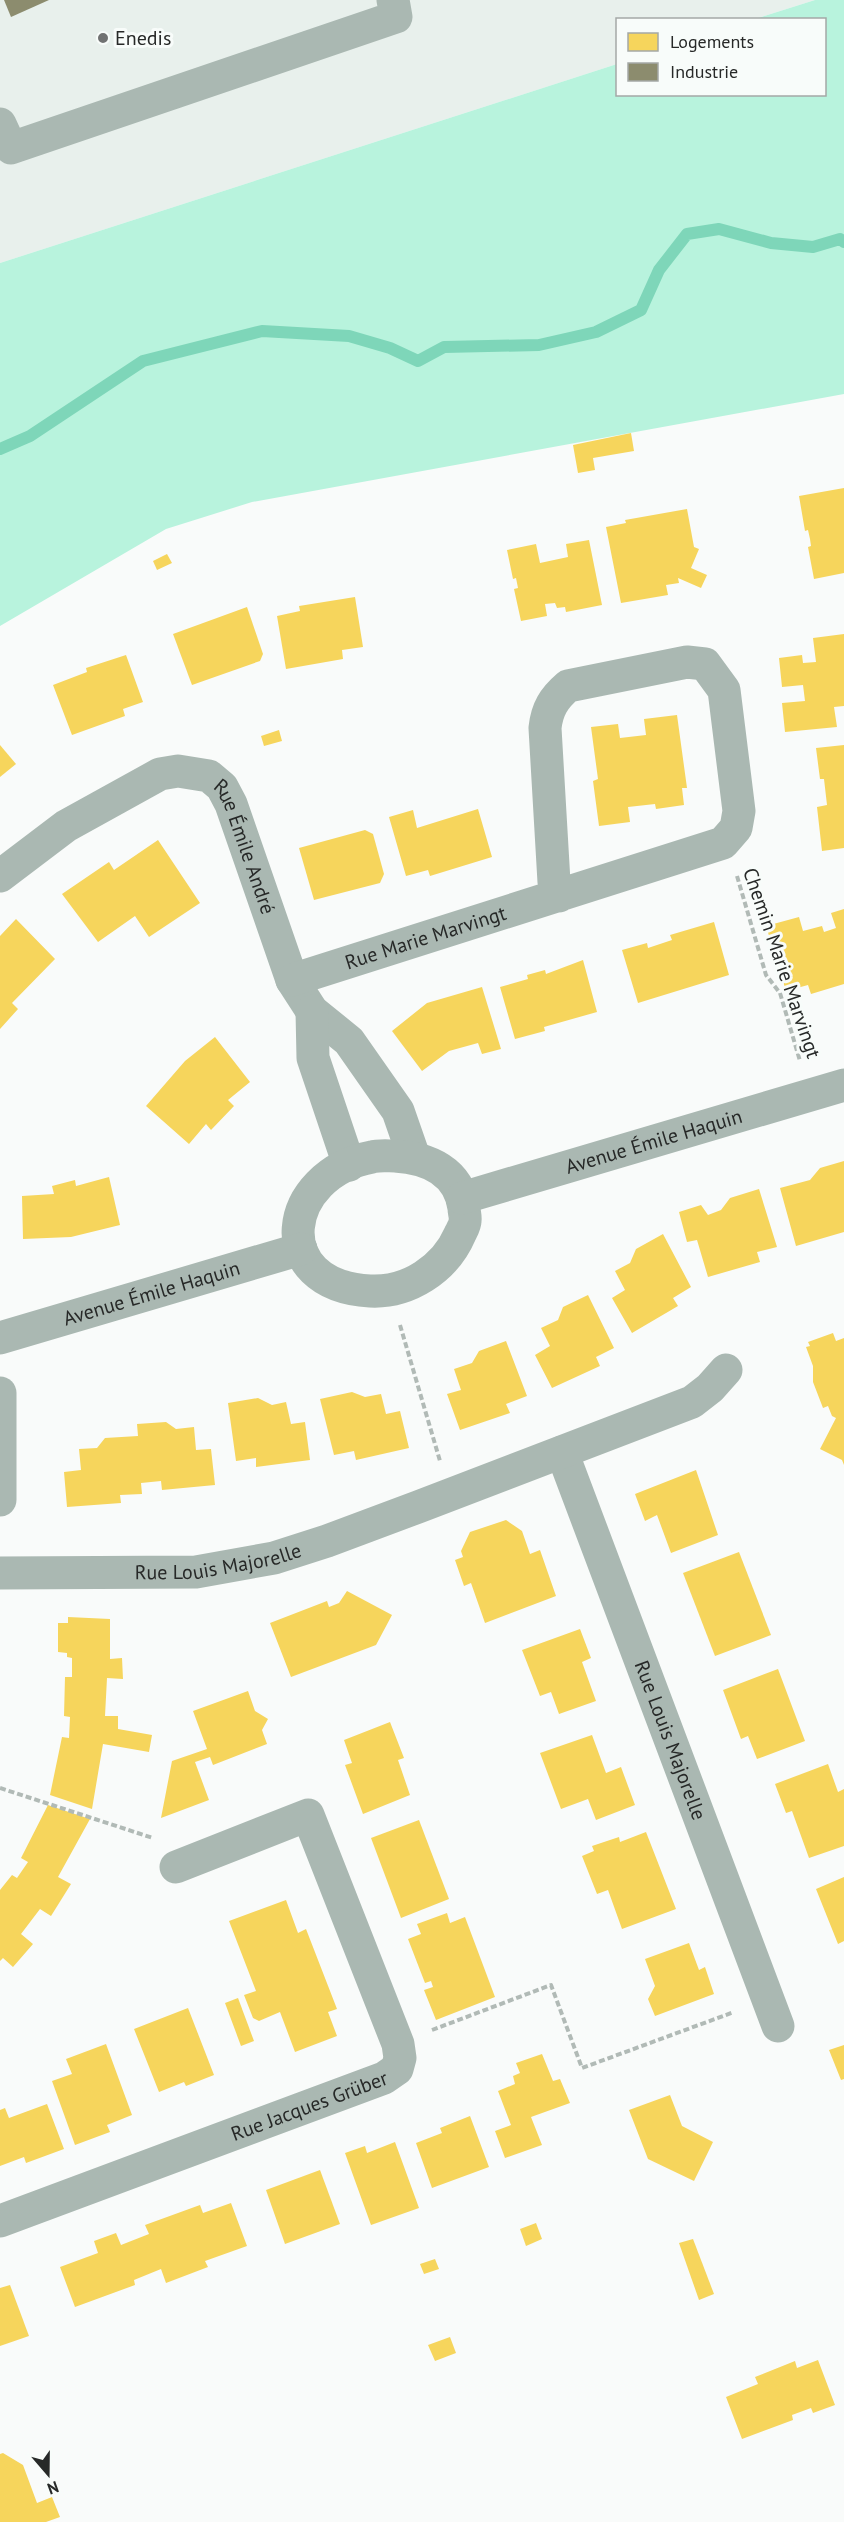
<svg xmlns="http://www.w3.org/2000/svg" width="844" height="2522" viewBox="0 0 844 2522" font-family="'PT Sans',sans-serif">
<style>
.built{fill:#e8f0ec}
.green{fill:#b8f3dd}
.homes{fill:#f6d55c}
.industry{fill:#8c8c6e}
.lines{fill:none;stroke-linecap:round;stroke-linejoin:round}
.stream{stroke:#7ed6b9;stroke-width:12}
.path{stroke:#b1bab6;stroke-width:4;stroke-dasharray:6 3;stroke-linecap:butt}
.minor{stroke:#aab8b2;stroke-width:33}
.poi-dot{fill:#707272;stroke:#f8fcfa;stroke-width:2}
.labels{text-anchor:middle;dominant-baseline:central;stroke-width:6;stroke-linejoin:round;paint-order:stroke}
.poi-label{font-size:20px;fill:#272928;stroke:#f8fcfa;text-anchor:start}
.street-label{font-size:20px;fill:#272928;stroke:#f8fcfa}
</style>
<rect width="100%" height="100%" fill="#f9fbfa"/>
<path class="built" d="M0,0H815L755,19L618,20L617,64L0,263Z"/>
<path class="green" d="M815,0H844V394L252,502L166,529L0,626V263L617,64L618,94H824V20L755,19Z"/>
<g class="homes">
<path d="M631,433L634,451L593,458L595,470L578,473L573,445Z"/>
<path d="M844,488V573L814,579L808,547L811,546L810,539L808,530L805,531L799,496Z"/>
<path d="M687,509L694,547L699,549L691,568L707,575L701,588L678,578L679,583L666,585L668,595L621,603L606,527L626,523L625,520Z"/>
<path d="M589,540L602,605L566,612L565,607L557,608L555,603L545,604L547,616L521,621L514,589L518,588L516,578L513,579L507,550L536,544L540,563L568,557L566,544Z"/>
<path d="M167,554L172,563L157,570L153,561Z"/>
<path d="M355,597L363,647L342,650L343,659L286,669L277,616L300,611L299,606Z"/>
<path d="M247,607L263,654L260,661L192,685L173,634Z"/>
<path d="M844,634V706L834,707L837,727L785,732L782,703L805,701L803,685L782,687L779,658L802,655L803,663L816,662L813,638Z"/>
<path d="M126,655L143,702L123,709L125,716L72,735L53,685L87,672L86,668Z"/>
<path d="M677,715L687,788H682L684,805L656,809L655,804L628,807L630,822L599,826L593,781L598,779L591,727L618,724L620,738L646,735L644,719Z"/>
<path d="M279,730L282,741L264,746L261,736Z"/>
<path d="M0,745L16,764L0,777Z"/>
<path d="M844,745V848L822,851L817,807L827,805L824,779H820L816,748Z"/>
<path d="M478,809L492,857L430,876L428,870L406,876L389,817L413,810L417,828Z"/>
<path d="M365,830L373,834L384,874L380,883L314,900L299,848Z"/>
<path d="M158,840L200,903L149,937L135,916L98,942L62,894L109,862L114,870Z"/>
<path d="M844,909V984L811,994L808,985L786,991L766,926L799,917L803,931L822,926L824,932L836,928L831,913Z"/>
<path d="M16,919L55,959L12,1003L18,1009L0,1029V936Z"/>
<path d="M714,922L729,975L638,1003L622,950L647,943L648,948L672,940L670,935Z"/>
<path d="M583,960L597,1012L544,1027L545,1031L515,1039L500,987L528,979L527,975L545,970L546,974Z"/>
<path d="M482,987L501,1049L482,1054L478,1043L449,1051L422,1071L392,1031L427,1003Z"/>
<path d="M215,1037L250,1082L228,1100L234,1106L211,1130L206,1124L189,1144L146,1106L185,1061Z"/>
<path d="M844,1161V1232L796,1246L780,1188L810,1180L820,1168Z"/>
<path d="M109,1177L120,1225L71,1237L23,1239L22,1196L54,1194L52,1186L75,1180L76,1186Z"/>
<path d="M759,1189L777,1247L757,1252L760,1262L708,1277L697,1240L687,1242L679,1212L701,1205L708,1215L721,1210L730,1198Z"/>
<path d="M663,1234L691,1287L673,1298L678,1306L632,1333L612,1298L625,1290L615,1271L630,1263L636,1249Z"/>
<path d="M588,1295L614,1348L596,1357L600,1366L552,1388L535,1355L550,1346L541,1328L558,1320L563,1307Z"/>
<path d="M833,1333L836,1341L844,1338V1465L842,1460L820,1449L836,1418L832,1416L828,1406L823,1408L813,1382V1366L806,1347L810,1346L808,1342Z"/>
<path d="M506,1341L527,1396L506,1404L510,1413L460,1430L447,1394L461,1390L454,1369L472,1363L479,1351Z"/>
<path d="M352,1392L365,1397L381,1394L386,1414L400,1411L409,1448L356,1460L354,1451L334,1455L320,1399Z"/>
<path d="M258,1398L272,1405L286,1402L291,1424L305,1422L310,1460L256,1467V1458L236,1461L228,1403Z"/>
<path d="M166,1422L176,1429L194,1427L196,1450L211,1449L215,1485L162,1490L161,1481L141,1483L142,1494L120,1495L121,1503L67,1507L64,1472L81,1470L79,1449L97,1448L105,1438L138,1436L137,1424Z"/>
<path d="M696,1470L718,1535L671,1553L657,1515L645,1521L635,1494Z"/>
<path d="M506,1520L522,1531L530,1554L540,1550L556,1596L485,1623L471,1583L464,1586L455,1560L463,1557L461,1551L470,1532Z"/>
<path d="M739,1552L771,1635L715,1656L683,1573Z"/>
<path d="M347,1591L392,1615L376,1645L291,1677L270,1623L327,1601L329,1607L339,1603Z"/>
<path d="M68,1617L110,1619V1659L122,1658L123,1679L107,1678L105,1716H118V1729L152,1735L149,1752L103,1744L92,1809L50,1795L62,1737L69,1738L70,1717L64,1716L65,1677H72V1658L67,1657V1653L58,1652V1623H68Z"/>
<path d="M580,1629L591,1658L582,1662L596,1701L559,1714L551,1692L540,1696L522,1650Z"/>
<path d="M778,1669L805,1741L757,1759L748,1736L741,1739L723,1690Z"/>
<path d="M248,1691L255,1711L268,1719L262,1730L267,1744L213,1765L210,1757L195,1762L209,1800L161,1818L172,1761L207,1749L193,1711Z"/>
<path d="M390,1722L404,1758L398,1760L410,1795L363,1814L345,1765L352,1763L344,1740Z"/>
<path d="M592,1735L606,1773L621,1767L635,1805L596,1820L588,1799L561,1809L540,1753Z"/>
<path d="M828,1764L838,1792L844,1789V1846L809,1858L792,1811L786,1813L775,1784Z"/>
<path d="M48,1805L90,1819L58,1877L71,1884L51,1916L40,1909L21,1934L33,1944L13,1967L3,1958L0,1961V1890L12,1875L17,1878L28,1862L21,1858Z"/>
<path d="M419,1820L449,1899L401,1918L371,1838Z"/>
<path d="M646,1832L676,1909L622,1929L608,1890L597,1894L582,1856L594,1851L592,1846L619,1837L620,1842Z"/>
<path d="M844,1877V1941L838,1944L816,1889Z"/>
<path d="M286,1900L298,1933L306,1929L337,2009L328,2012L337,2036L295,2052L280,2012L259,2021L253,2018L244,1995L256,1991L229,1921Z"/>
<path d="M447,1913L450,1923L465,1917L495,1997L436,2020L424,1990L433,1987L431,1981L425,1983L408,1939L421,1934L417,1924Z"/>
<path d="M689,1943L699,1970L705,1967L714,1994L655,2016L648,1999L655,1986L645,1959Z"/>
<path d="M238,1998L254,2041L241,2046L225,2003Z"/>
<path d="M188,2008L214,2075L186,2086L184,2082L159,2092L134,2029Z"/>
<path d="M106,2044L132,2115L107,2125L110,2132L75,2145L52,2081L72,2074L66,2059Z"/>
<path d="M844,2045V2079L841,2080L829,2050Z"/>
<path d="M542,2054L553,2081L560,2079L570,2103L531,2117L542,2145L505,2158L495,2131L511,2125L498,2091L515,2084L513,2076L520,2073L516,2063Z"/>
<path d="M670,2095L682,2126L713,2142L694,2181L648,2159L629,2110Z"/>
<path d="M47,2104L64,2149L26,2163L24,2157L0,2166V2110L5,2108L9,2118Z"/>
<path d="M470,2116L489,2167L432,2188L416,2143L442,2133L440,2128Z"/>
<path d="M395,2142L419,2208L371,2225L345,2153L365,2146L367,2153Z"/>
<path d="M320,2170L340,2224L285,2244L266,2190Z"/>
<path d="M231,2203L247,2246L205,2261L208,2267L166,2283L161,2269L134,2280L135,2285L75,2307L60,2267L98,2253L94,2241L116,2233L121,2245L149,2234L145,2225L200,2205L203,2213Z"/>
<path d="M536,2223L542,2239L526,2246L520,2229Z"/>
<path d="M693,2239L714,2294L699,2300L679,2243Z"/>
<path d="M435,2259L439,2269L424,2274L420,2264Z"/>
<path d="M10,2285L29,2336L0,2346V2288Z"/>
<path d="M450,2337L456,2353L435,2361L428,2345Z"/>
<path d="M818,2360L835,2405L813,2413L811,2408L792,2415L793,2420L742,2439L726,2397L758,2384L755,2377L795,2361L797,2368Z"/>
<path d="M3,2453L23,2465L37,2503L52,2497L60,2517L46,2522H0V2454Z"/>
</g>
<path class="industry" d="M4,0H49L11,17Z"/>
<g class="lines">
<path class="stream" d="M0,449L30,436L143,361L262,331L349,336L390,348L418,361L444,347L539,345L596,332L641,310L659,270L687,234L719,229L771,243L813,247L840,239L844,242"/>
<g class="path">
<path d="M737,876L766,975L780,993L800,1061"/>
<path d="M400,1325L440,1461"/>
<path d="M0,1788L153,1838"/>
<path d="M432,2030L551,1985L582,2068L734,2012"/>
</g>
<g class="minor">
<path d="M0,124L11,148L396,17L393,0"/>
<path id="s1" d="M0,876L66,826L160,774L178,771L209,776L222,787L231,804L292,980L312,1011L349,1041L398,1111L414,1157"/>
<path id="s2" d="M292,980L723,843L736,828L739,811L724,690L705,664L687,662L568,686C554,698 547,709 545,728L554,882L559,896"/>
<path d="M312,1011L313,1058L349,1165"/>
<path d="M395,1156C428,1158 459,1171 464,1208C464,1212 466,1218 465,1221C465,1225 462,1230 460,1234C445,1269 408,1293 370,1291C266,1285 282,1174 372,1157C379,1155 388,1156 395,1156Z"/>
<path id="s3" d="M462,1198L844,1085"/>
<path id="s4" d="M0,1338L301,1249"/>
<path d="M0,1393V1500"/>
<path id="s5" d="M562,1452L778,2026"/>
<path id="s6" d="M0,1573L196,1572L274,1558L327,1541L418,1507L692,1402L710,1388L726,1370"/>
<path id="s7" d="M0,2221L384,2078L397,2069L400,2058L398,2044L308,1815L176,1867"/>
</g>
</g>
<circle class="poi-dot" cx="103" cy="38" r="6"/>
<g class="labels">
<g class="poi-label">
<text x="115" y="38">Enedis</text>
</g>
<g class="street-label">
<text stroke="none"><textPath href="#s1" startOffset="321">Rue Émile André</textPath></text>
<text stroke="none"><textPath href="#s2" startOffset="140">Rue Marie Marvingt</textPath></text>
<text transform="translate(782 963) rotate(71)">Chemin Marie Marvingt</text>
<text stroke="none"><textPath href="#s3" startOffset="200">Avenue Émile Haquin</textPath></text>
<text stroke="none"><textPath href="#s4" startOffset="158">Avenue Émile Haquin</textPath></text>
<text stroke="none"><textPath href="#s6" startOffset="219">Rue Louis Majorelle</textPath></text>
<text stroke="none"><textPath href="#s5" startOffset="308">Rue Louis Majorelle</textPath></text>
<text stroke="none"><textPath href="#s7" startOffset="330">Rue Jacques Grüber</textPath></text>
</g>
</g>
<rect x="616" y="18" width="210" height="78" fill="#f8fcfa" stroke="#a4a8a6" stroke-width="1.5"/>
<rect x="628" y="33" width="30" height="18" fill="#f6d55c" stroke="#a4a8a6" stroke-width="1.5"/>
<text x="670" y="48" font-size="18" fill="#272928">Logements</text>
<rect x="628" y="63" width="30" height="18" fill="#8c8c6e" stroke="#a4a8a6" stroke-width="1.5"/>
<text x="670" y="78" font-size="18" fill="#272928">Industrie</text>
<g transform="translate(48 2474) rotate(160)" stroke="#f8fcfa" stroke-width="4.5" paint-order="stroke">
<path d="M0-4.5L10 22L0 15L-10 22Z" fill="#272928"/>
<text y="-9" font-size="16" font-weight="bold" text-anchor="middle" fill="#272928">N</text>
</g>
</svg>
